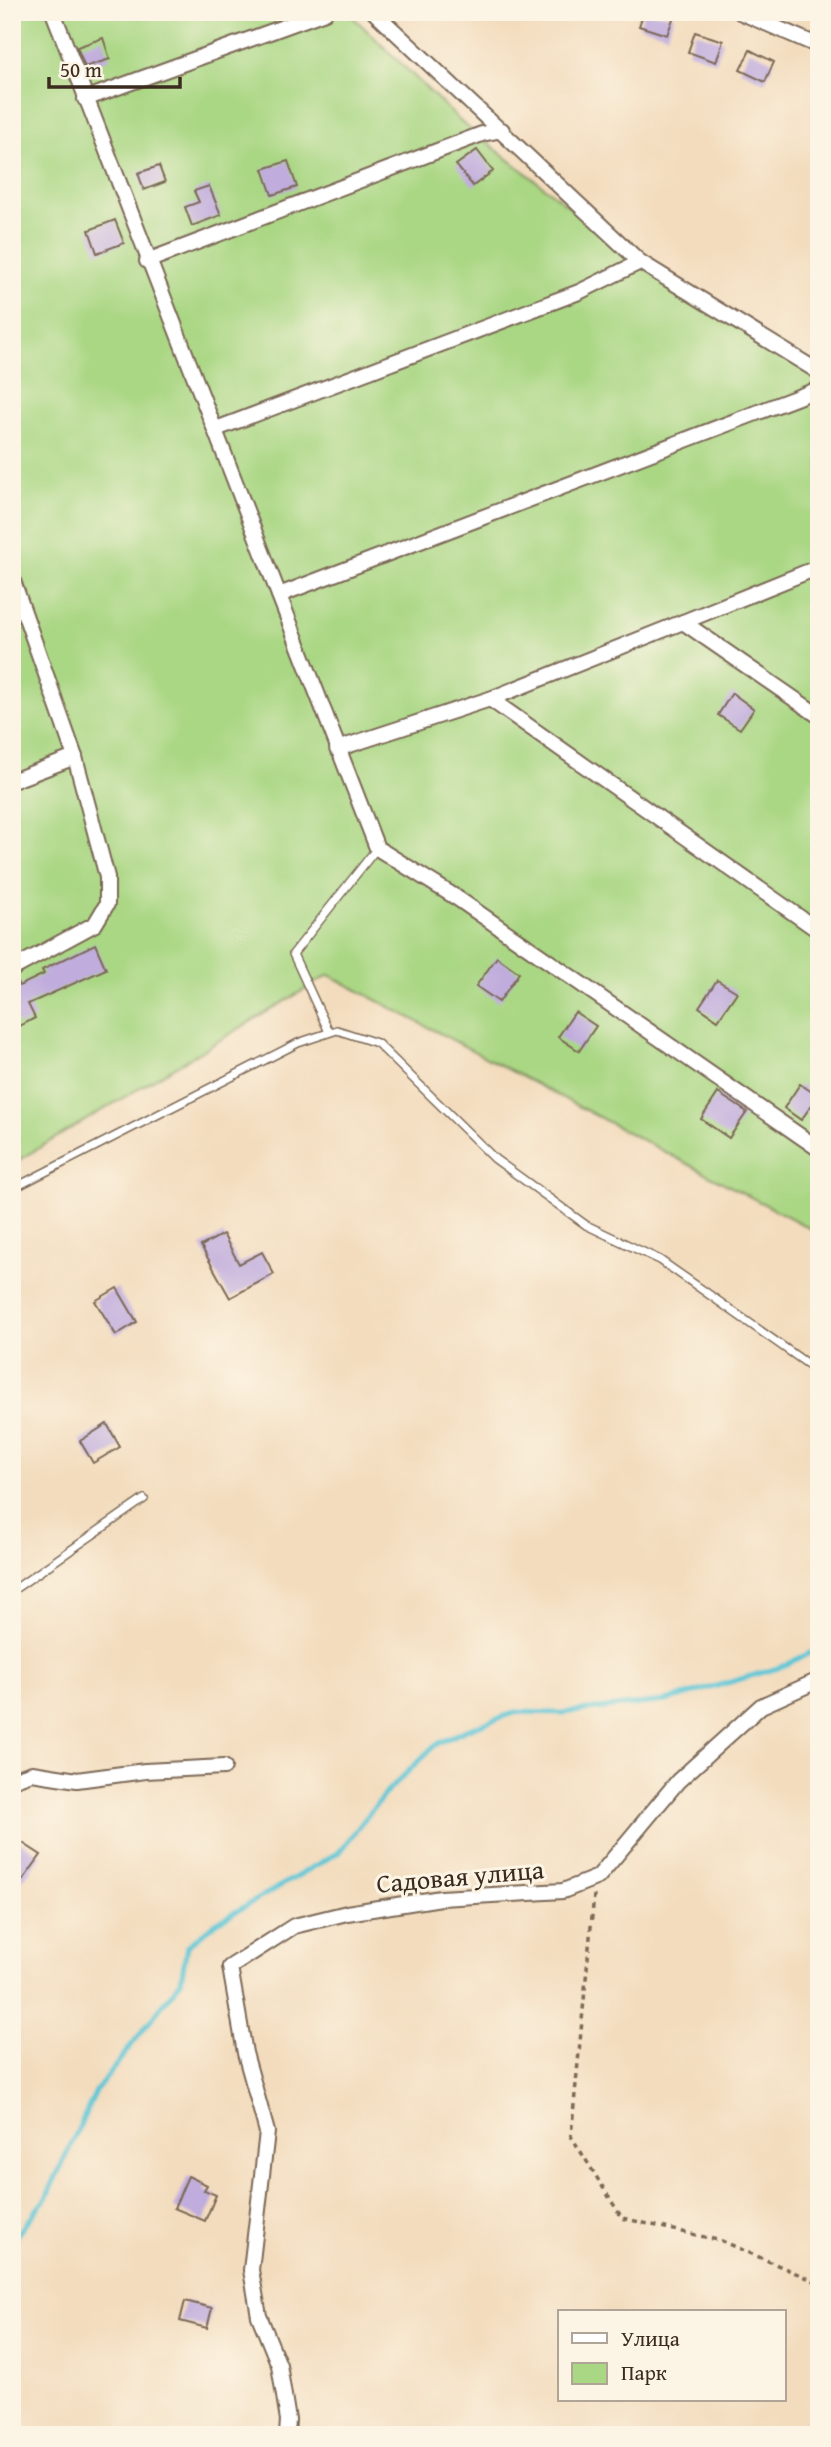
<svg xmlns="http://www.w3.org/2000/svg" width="831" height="2447" viewBox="0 0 831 2447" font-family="'Gentium Book Plus',serif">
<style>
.green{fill:#aad784;stroke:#728051;stroke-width:2}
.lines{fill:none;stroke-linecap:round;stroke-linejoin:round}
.stream{stroke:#5ac5d5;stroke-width:5}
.building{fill:#c0acdd}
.lane-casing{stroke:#7b6856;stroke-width:10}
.street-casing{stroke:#7b6856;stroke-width:18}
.path{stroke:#7b6856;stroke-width:3.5;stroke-dasharray:5 5;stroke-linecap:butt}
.lane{stroke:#fff;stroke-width:7}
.street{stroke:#fff;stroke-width:14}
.labels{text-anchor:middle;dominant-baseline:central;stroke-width:6;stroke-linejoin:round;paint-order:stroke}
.street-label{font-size:26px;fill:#3b2a1e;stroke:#fcf5e5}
</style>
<rect width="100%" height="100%" fill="#fcf5e5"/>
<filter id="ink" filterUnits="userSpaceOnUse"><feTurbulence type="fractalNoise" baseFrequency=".0143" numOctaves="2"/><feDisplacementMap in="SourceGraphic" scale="14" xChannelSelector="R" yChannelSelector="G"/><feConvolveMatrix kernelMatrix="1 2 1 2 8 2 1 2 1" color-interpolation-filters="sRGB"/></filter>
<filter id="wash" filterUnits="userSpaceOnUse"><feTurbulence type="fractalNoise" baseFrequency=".00686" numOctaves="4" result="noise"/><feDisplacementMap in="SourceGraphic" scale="28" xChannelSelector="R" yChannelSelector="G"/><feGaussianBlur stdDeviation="1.57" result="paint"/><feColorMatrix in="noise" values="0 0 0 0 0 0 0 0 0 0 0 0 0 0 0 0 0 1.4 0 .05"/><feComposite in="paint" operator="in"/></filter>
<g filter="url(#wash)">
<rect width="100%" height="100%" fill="#f3dcbd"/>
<path class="green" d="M12,12H348L461,122L640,262L819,372V1233L329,975L12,1164Z"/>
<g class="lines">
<path class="stream" d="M12,2241L46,2198L96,2091L181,1981L187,1946L216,1923L339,1852L383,1796L435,1745L466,1730L516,1712L562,1713L666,1701L778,1668L819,1649"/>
</g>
<g id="blocks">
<g class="building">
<path d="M644,12L674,16L667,35L639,26Z"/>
<path d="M695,32L723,41L716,62L688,52Z"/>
<path d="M103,38L110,59L85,67L77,47Z"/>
<path d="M750,50L774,62L765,82L740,70Z"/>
<path d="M477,150L493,171L473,186L456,165Z"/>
<path d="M288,161L297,187L272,195L263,169Z"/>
<path d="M159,166L165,182L144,190L138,173Z"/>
<path d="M209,186L221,215L192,226L185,207L199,202L194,191Z"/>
<path d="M115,220L124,243L97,253L89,230Z"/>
<path d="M732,693L754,709L740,729L718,715Z"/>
<path d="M95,944L106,969L28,1004L35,1018L20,1026L12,1011V979L15,978L19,986L44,974L42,970Z"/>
<path d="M497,957L519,973L499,1002L476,986Z"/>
<path d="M717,980L737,992L718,1020L699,1007Z"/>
<path d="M575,1012L596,1026L579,1051L558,1037Z"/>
<path d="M800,1084L818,1096L801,1120L784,1108Z"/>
<path d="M718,1093L747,1112L729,1138L701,1119Z"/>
<path d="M223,1234L239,1264L262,1252L274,1274L230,1298L201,1246Z"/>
<path d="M117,1288L137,1322L116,1335L95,1301Z"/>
<path d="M107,1424L120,1447L93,1463L80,1441Z"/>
<path d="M12,1836L41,1855L23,1880L12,1873Z"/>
<path d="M188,2176L207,2185L204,2190L216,2195L205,2221L174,2208Z"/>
<path d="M185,2301L212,2308L207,2328L180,2321Z"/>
</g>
</g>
</g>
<g filter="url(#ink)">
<use href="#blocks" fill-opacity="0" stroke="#7b6856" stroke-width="2"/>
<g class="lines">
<g class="lane-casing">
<g id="lane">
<path d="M329,1032L293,954L377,848"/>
<path d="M12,1189L298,1043L337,1030L377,1043L495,1159L586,1225L660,1260L819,1372"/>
<path d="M12,1591L144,1499"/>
</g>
</g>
<g class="street-casing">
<g id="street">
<path d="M53,12L377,848L457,898L819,1149"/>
<path d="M374,12L640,262L819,372"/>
<path d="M740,12L819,46"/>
<path d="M85,99L325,12"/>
<path d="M147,261L482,134L502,130"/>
<path d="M216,429L579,292L640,262"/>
<path d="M12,578L75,757L107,877V904L95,924L12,969"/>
<path d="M279,595L819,389"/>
<path d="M683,622L819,567"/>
<path d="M819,716L683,622L490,699L819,931"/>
<path d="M337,749L490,699"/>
<path d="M12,781L75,757"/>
<path d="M12,1780L32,1773L77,1780L145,1771L224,1767"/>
<path d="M287,2435L288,2420L279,2365L259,2316L251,2270L267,2132L245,2053L230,1967L294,1926L347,1913L441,1898L563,1891L598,1877L678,1781L761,1706L819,1680"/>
</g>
</g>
<path class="path" d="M594,1895L571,2136L622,2218L722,2241L819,2283"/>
<use href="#lane" class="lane"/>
<use href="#street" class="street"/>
</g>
</g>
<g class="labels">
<g class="street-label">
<text transform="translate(460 1876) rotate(-5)">Садовая улица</text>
</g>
</g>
<rect width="831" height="2447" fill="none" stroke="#fcf5e5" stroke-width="42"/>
<rect x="558" y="2310" width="228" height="91" fill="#fcf5e5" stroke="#afa495" stroke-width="2"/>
<rect x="572" y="2333" width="35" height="10" fill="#ffffff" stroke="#afa495" stroke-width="2"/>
<text x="621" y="2346" font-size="21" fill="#3b2a1e">Улица</text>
<rect x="572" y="2363" width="35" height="21" fill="#aad784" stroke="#afa495" stroke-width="2"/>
<text x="621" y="2380" font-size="21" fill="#3b2a1e">Парк</text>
<path d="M49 77v10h131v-10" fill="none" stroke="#3b2a1e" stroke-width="3.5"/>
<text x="60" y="77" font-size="21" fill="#3b2a1e" stroke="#fcf5e5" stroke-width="5" paint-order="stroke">50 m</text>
</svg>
